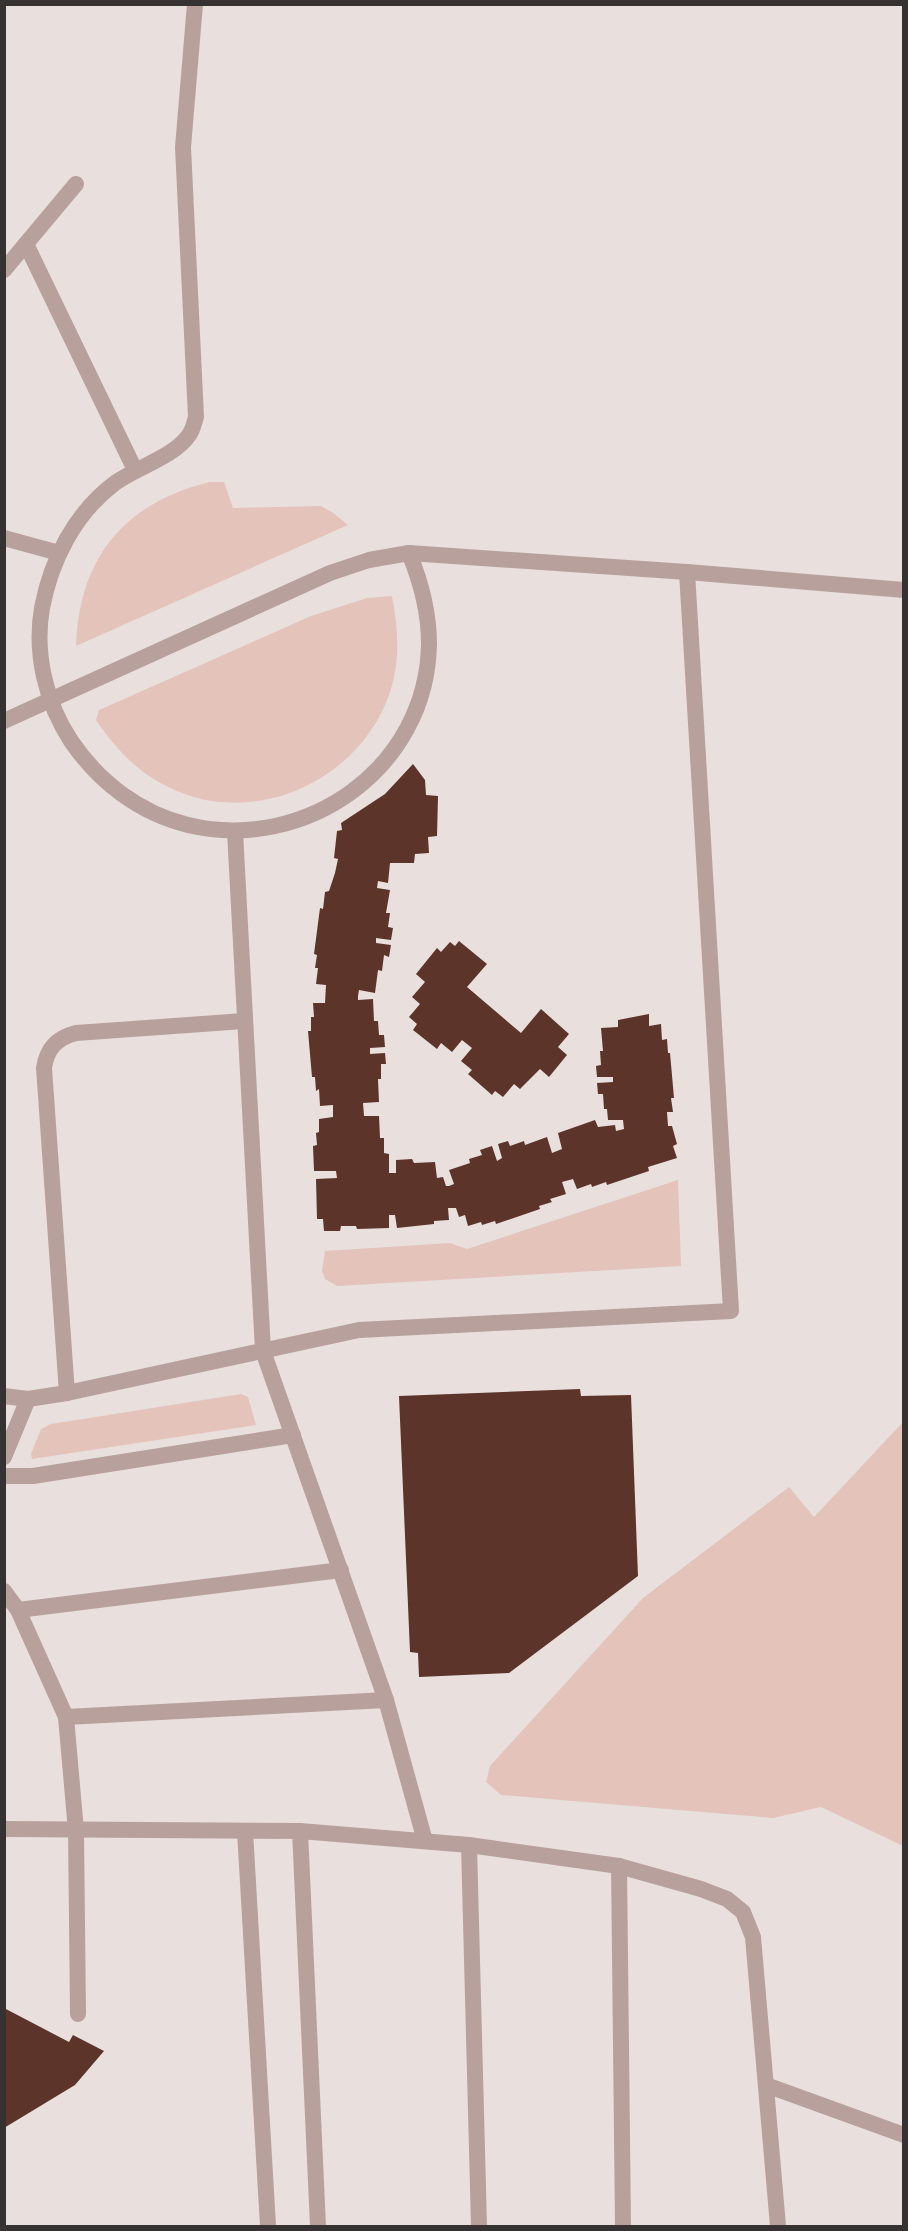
<svg xmlns="http://www.w3.org/2000/svg" width="908" height="2231" viewBox="0 0 908 2231" font-family="Quicksand,sans-serif">
<style>
.green{fill:#e4c3bb}
.building{fill:#5c342a}
.lines{fill:none;stroke-linecap:round;stroke-linejoin:round}
.minor{stroke:#b8a19c;stroke-width:16}
.tertiary{stroke:#b8a19c;stroke-width:16}
</style>
<rect width="100%" height="100%" fill="#e9e0de"/>
<g class="green">
<path d="M210,482H224L233,508L321,506L332,512L348,525L76,646C79,558 124,503 210,482Z"/>
<path d="M392,596C397,623 400,650 394,677C374,771 265,829 177,791C141,776 117,751 96,720L99,710L311,616L367,598Z"/>
<path d="M678,1180L681,1266L337,1286L325,1279L322,1271L325,1251L450,1243L467,1249Z"/>
<path d="M241,1394L248,1397L256,1425L32,1459L31,1454L41,1429L51,1424Z"/>
<path d="M903,1422V1846L821,1807L773,1818L501,1795L486,1782L490,1766L643,1598L789,1487L814,1517Z"/>
</g>
<g class="building">
<path d="M413,764L425,780L426,795L438,796L437,836L428,837L429,853L415,854L414,863H390L388,883L378,881L377,888L390,890L386,913H390L388,927L393,928L391,940L376,938V943L391,945L389,957L384,955L382,971L378,970L375,993L359,990L358,996V1000L373,999L374,1021H378L379,1035H384L385,1047L370,1048V1054L385,1053L386,1064H381V1079H378L379,1102L363,1103L364,1116H379L380,1138H384V1153L389,1154V1173H396V1160L412,1159L414,1163L435,1162L437,1178L443,1177L446,1186H449L454,1184L449,1170L470,1163L469,1159L482,1155L480,1150L492,1146L497,1161L502,1158L498,1144L508,1141L510,1146L524,1141L525,1145L547,1137L552,1153L562,1149L558,1133L595,1120L598,1127L615,1125L616,1131L624,1129L623,1120H608L607,1109H604L603,1094H598L597,1083L613,1082V1077H597L596,1066L601,1065L600,1051H603L601,1028L618,1027V1020L649,1014V1026L661,1024L662,1040L667,1039L668,1053H670L674,1098H671L673,1112H667L668,1126H672L677,1144L673,1146L677,1158L648,1167L649,1171L607,1185L606,1182L592,1187L591,1184L577,1189L573,1179L562,1182L566,1194L550,1199L552,1202L539,1206L540,1209L496,1224L495,1221L482,1225L481,1222L468,1226L465,1215L459,1217L456,1208H448L449,1220L434,1221V1224L397,1228L395,1215H389V1228L357,1229L356,1226H341L340,1231H324L323,1219H317L316,1179L337,1178L336,1171H314L313,1146L317,1145L316,1133L319,1132V1119L333,1117V1105L320,1106L319,1089L316,1091L315,1077H312L308,1031H311V1017H314L313,1003H325L326,985L316,984L318,968H315L317,955L314,954L320,908L323,909L325,892L329,891L335,873L338,859L334,858L337,831L342,830L341,823L385,794Z"/>
<path d="M459,941L487,964L467,987L521,1033L541,1009L569,1034L558,1047L567,1055L549,1077L540,1069L520,1089L514,1084L503,1097L495,1091L492,1095L468,1074L472,1070L461,1061L472,1048L462,1040L452,1052L441,1043L437,1049L413,1030L417,1024L409,1017L420,1004L412,997L425,982L416,974L437,948L441,952L450,942L455,946Z"/>
<path d="M580,1389L581,1396L631,1395L638,1576L509,1673L419,1677L418,1653L410,1652L399,1396Z"/>
<path d="M4,2008L69,2042L73,2035L104,2051L75,2085L4,2128Z"/>
</g>
<g class="lines">
<g class="minor">
<path d="M195,4L183,147L196,417C194,423 193,430 189,435C174,457 137,467 115,483C75,513 51,560 42,608C34,653 46,703 71,741C99,782 139,813 188,825C306,853 427,768 429,644C429,612 421,582 409,553"/>
<path d="M26,244L135,470"/>
<path d="M4,270L76,184"/>
<path d="M4,538L59,553"/>
<path d="M235,832L263,1351L386,1700L425,1841"/>
<path d="M67,1393L44,1068C47,1048 57,1038 76,1033L244,1021"/>
<path d="M4,1396L28,1399L67,1393L359,1330L731,1311L687,572"/>
<path d="M4,1457L28,1399"/>
<path d="M4,1476H33L293,1435"/>
<path d="M4,1591L18,1610L66,1717L76,1831L78,2014"/>
<path d="M18,1610L341,1570"/>
<path d="M66,1717L386,1700"/>
<path d="M4,1829L300,1831L469,1845L619,1866L701,1889L727,1899L743,1912L753,1937L778,2226"/>
<path d="M245,1831L268,2226"/>
<path d="M300,1831L318,2226"/>
<path d="M469,1845L479,2226"/>
<path d="M619,1866L623,2226"/>
<path d="M766,2085L904,2135"/>
</g>
<path class="tertiary" d="M4,721L330,573L369,560L409,553L687,572L904,590"/>
</g>
<rect width="908" height="2231" fill="none" stroke="#363231" stroke-width="12"/>
</svg>
